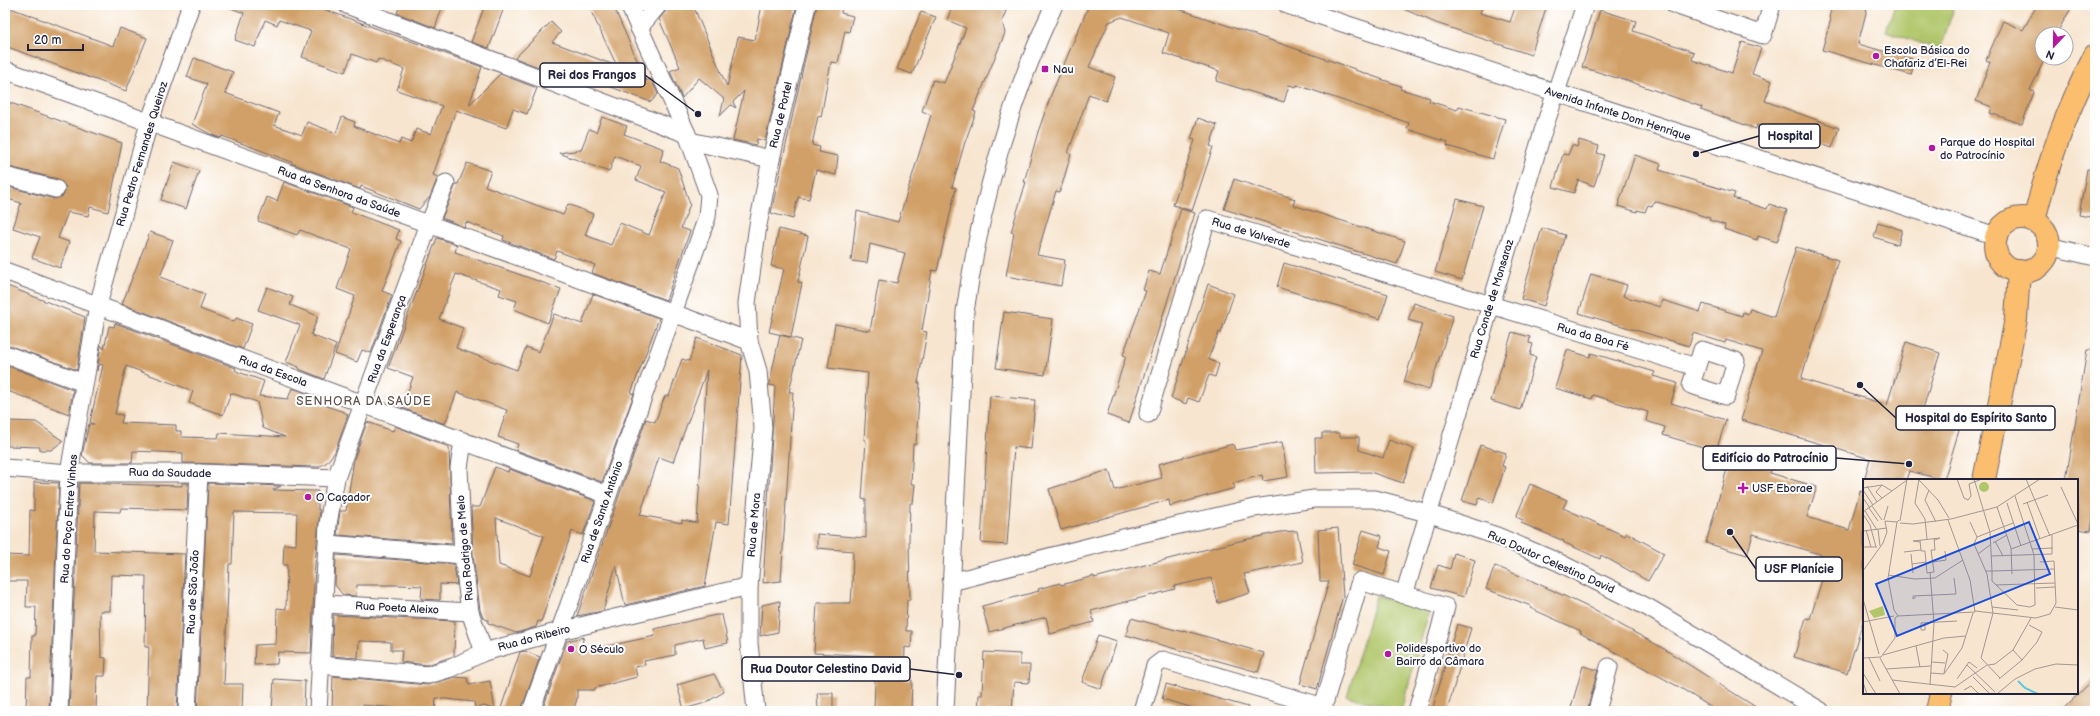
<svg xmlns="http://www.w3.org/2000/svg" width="2100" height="716" viewBox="0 0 2100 716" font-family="'Balsamiq Sans',sans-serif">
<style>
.green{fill:#b1c66a;stroke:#6a7452}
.building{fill:#d1a068;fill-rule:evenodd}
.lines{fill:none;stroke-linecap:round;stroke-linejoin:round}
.street-casing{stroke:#6d666f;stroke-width:19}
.primary-casing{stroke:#6d666f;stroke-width:24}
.street{stroke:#fff;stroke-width:17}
.primary{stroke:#fbbd6e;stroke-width:22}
.poi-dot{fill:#b5179e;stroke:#fff;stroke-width:1.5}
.labels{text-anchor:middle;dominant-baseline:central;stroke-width:4;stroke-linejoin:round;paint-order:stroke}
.poi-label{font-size:11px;fill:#22223b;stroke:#fff;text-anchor:start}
.street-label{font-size:11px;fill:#22223b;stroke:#fff}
.neighbourhood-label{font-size:12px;letter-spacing:1px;fill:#5f4e4b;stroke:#fff}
.inset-river{fill:none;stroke:#5ec7db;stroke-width:2}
.inset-road{fill:none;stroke:#a29794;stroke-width:1}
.view{fill:#1d4ed8;fill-opacity:0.15;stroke:#1d4ed8;stroke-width:2}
.inset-edge{fill:none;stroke:#22223b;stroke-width:2}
.leader{fill:none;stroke:#22223b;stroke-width:1.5}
.callout-dot{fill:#22223b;stroke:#fff;stroke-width:1.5}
.callout{fill:#fff;stroke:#22223b;stroke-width:1.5}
.callout-label{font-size:12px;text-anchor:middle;font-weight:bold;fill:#22223b}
</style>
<rect width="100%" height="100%" fill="#fff"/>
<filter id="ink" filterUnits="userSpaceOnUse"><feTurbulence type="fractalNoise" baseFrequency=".025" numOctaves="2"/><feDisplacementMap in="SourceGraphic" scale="8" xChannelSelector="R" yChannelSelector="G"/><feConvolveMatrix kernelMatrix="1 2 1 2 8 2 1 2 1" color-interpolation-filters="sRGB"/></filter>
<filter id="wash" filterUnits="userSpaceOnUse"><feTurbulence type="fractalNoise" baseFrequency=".012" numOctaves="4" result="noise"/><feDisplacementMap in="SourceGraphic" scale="16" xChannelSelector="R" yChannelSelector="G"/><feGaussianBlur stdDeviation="0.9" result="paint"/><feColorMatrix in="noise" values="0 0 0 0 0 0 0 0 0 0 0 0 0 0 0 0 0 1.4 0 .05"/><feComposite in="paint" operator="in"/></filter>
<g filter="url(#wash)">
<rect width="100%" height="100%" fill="#f7e5cf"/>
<g class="green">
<path d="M1895,5H1955L1940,50L1886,31Z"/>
<path d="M1376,596L1429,612L1401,711L1347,696Z"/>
</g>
<g id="blocks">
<g class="building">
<path d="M228,5H312L482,67L469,105L500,74L537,88L527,114L513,109L506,128L456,110L433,175L438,177L430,197L419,209L361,186L360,189L291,163L292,162L222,136L221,138L210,134L192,124L207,84L187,77L194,58L233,72L225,93L279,113L274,125L302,135L307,122L336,133L342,117L355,122L354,126L399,144L401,139L411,143L416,129L431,134L442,106L397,90L404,69L378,59L376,63L352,54L345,72L302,57L311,31L279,20L277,25L265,20L255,47L235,40L244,13L228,7Z"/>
<path d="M400,5H443L435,28L397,13Z"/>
<path d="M485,5H505L489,48L471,42Z"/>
<path d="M588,5H613L646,81L651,79L658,94L651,102L547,63L544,69L515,58L551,22L561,32L552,42L617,66Z"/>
<path d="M668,5H693L727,87L738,37L755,40L762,5H797L765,141L757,139L756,145L733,140L744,91L733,102L736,108L731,105L720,116L724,99L699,78L682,98L670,71L680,67L659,19L666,11Z"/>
<path d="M817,5H842L841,13L853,16L849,32L845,31L838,63L831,62L821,117L818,116L812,145L820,147L819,152L838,156L836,175L816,170L809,199L798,197L793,219L771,213Z"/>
<path d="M953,5H992L1006,11L1002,21L1005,33L973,111L976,112L965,142L952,187L956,188L937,271L932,270L922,331L927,332L918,383H920L916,444H913L911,484H915L913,503H910L909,539L910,600H907L906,631H912L911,648L905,647L904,680H912L911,710L874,709L876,656L814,653L817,603H851L852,588L853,551L817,548V534L866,538V500L862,499L866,441L864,440L868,373L828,368L835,324L870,331L879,280L897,283L905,253L870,244L867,263L851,261L857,211L898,222L931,115L922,111L933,80L944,83L966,28L947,20Z"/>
<path d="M1089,5H1167L1355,69V70L1401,86L1400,89L1430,98L1429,101L1457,110L1459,106L1505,119L1493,159L1447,146L1448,142L1407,129L1409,123L1297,85L1296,87L1289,85L1284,102L1216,81L1219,71L1163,53L1169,33L1122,17L1109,22L1089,67L1115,77L1106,101L1089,94L1068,153L1071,154L1060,192L1056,191L1037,255L1065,260L1061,286L1006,276L1014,233L1011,232L1026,182H1024L1038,132L1051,95Z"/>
<path d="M1394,5H1483L1480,13L1510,22L1516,5H1536L1546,8L1531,55L1436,23Z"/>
<path d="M1832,5H1868L1858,44L1915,60L1911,75L1822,50L1831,19L1829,18Z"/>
<path d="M2037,5H2073L2056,34H2042V58H2045L2030,90L2034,92L2022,124L1990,113L1992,107L1976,101L1990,62L1986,60L2003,21L2023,30Z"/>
<path d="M5,6L113,46L120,28L147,38L126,91L5,46Z"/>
<path d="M1600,10L1636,21L1633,31L1694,52L1692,60L1732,73L1742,42L1761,48L1752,74L1772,81L1765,101L1839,128L1832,148L1783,131L1782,134L1757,125L1756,129L1701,109L1702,107L1617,77V78L1582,67Z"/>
<path d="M921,12L936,17L912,74L897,69Z"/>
<path d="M5,101L122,143L108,212L90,207L88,216L68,212L58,238L69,242L60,268L32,258L40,237L13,228L21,203L5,198V186L54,199L63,196L66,187L58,179L5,166Z"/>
<path d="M602,117L627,126L624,134L664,149L660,161L678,168L690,204L681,228L690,231L666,300L592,273L595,265L557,251L554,259L503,240L504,236L466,222L464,227L442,218L456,184H458L467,163L491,171L485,186L563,215L568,204L593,214L585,235L611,245L620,223L649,235L666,192L636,180L641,166L615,156L609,172L559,153L581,150L589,129L596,132Z"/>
<path d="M1198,118L1217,125L1210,146L1213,147L1192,211L1173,205L1195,140L1191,139Z"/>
<path d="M1579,140L1599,146L1597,153L1604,155L1594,186L1578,180L1574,193L1553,187L1563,154L1568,155L1572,145L1577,147Z"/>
<path d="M1635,155L1661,164L1659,170L1735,193L1733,198L1767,209L1769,204L1787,210L1777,242L1758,236L1757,240L1724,229L1725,225L1709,220L1710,218L1654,201L1652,206L1648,205L1645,212L1637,210V212L1618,206Z"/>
<path d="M174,162L199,171L186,209L161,200Z"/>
<path d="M2087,169L2095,170V218L2079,215Z"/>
<path d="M1234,179L1295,199L1293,205L1405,241L1397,264L1224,209Z"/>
<path d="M284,182L353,207L351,212L399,230L396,239L401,241L382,291L392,295L371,353L362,350L357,362L335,354L355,296L337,289L351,249L300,230L297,235L258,221L267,197L277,201Z"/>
<path d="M1457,199L1483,206L1462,280L1435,272Z"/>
<path d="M1181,209L1195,213L1129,423L1107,415L1126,356L1123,355L1146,291L1143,290L1149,271L1160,274Z"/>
<path d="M1878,222L1902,230L1898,245L1874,237Z"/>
<path d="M1542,228L1565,235L1544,306L1521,299Z"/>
<path d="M779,229L808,236L798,282L802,283L791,337L769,332L784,269L771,266Z"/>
<path d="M150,232L173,240L160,277L205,294L200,309L234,322L236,318L252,324L243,349L122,304Z"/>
<path d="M437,238L457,245L455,252L561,289L548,323L514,309L517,301L499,295L501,289L456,274L439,319L463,328L456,348L517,370L526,347L539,352L554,314L582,324L593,294L659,318L631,393L634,394L602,482L516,450L518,444L498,437L507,410L457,392L445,424L402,408L413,377L388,368Z"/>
<path d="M1796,247L1838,260L1801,379L1887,405L1906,342L1940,353L1921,415L1960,427L1944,480L1909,471L1906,480H1864L1870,459L1741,420L1762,351L1726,340L1725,343L1693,333L1689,346L1579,313L1591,274L1627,285L1623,296L1660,307L1662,300L1700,312L1703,304L1742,316L1743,312L1748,314L1750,309L1774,317Z"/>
<path d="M1284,263L1388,294L1380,319L1277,287Z"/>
<path d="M1208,284L1234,294L1221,333L1219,332L1208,359L1219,364L1215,377L1209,375L1199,402L1188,398L1186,404L1171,398Z"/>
<path d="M5,285L85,317L77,370L5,344Z"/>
<path d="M267,287L293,297L290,305L318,316L311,335L336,345L324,379L299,369V367L286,362L300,325L258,310Z"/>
<path d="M1414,303L1453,316L1429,390L1404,382L1422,324L1408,320Z"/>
<path d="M1004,312L1053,319L1045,375L996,368Z"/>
<path d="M115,323L236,368L235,370L238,372L264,381L259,396L288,399L292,388L317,397L315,402L344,412L348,415L335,452L326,463L318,467L183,463V453L133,451L132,463H90L82,455L89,424H94L90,422L103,365L100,364L97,371L101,345L104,349L109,326L114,327ZM126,366L193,391L189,403L223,415L231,393L257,402L263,428L285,437L219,433L218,438L181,437V431H176V425L121,423L123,415L115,414Z"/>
<path d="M1512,332L1530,337L1529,343L1533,344L1530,355L1536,357L1520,410L1491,401Z"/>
<path d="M780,335L801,340L789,392H793L781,581L763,583L775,386L769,385Z"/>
<path d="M697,338L742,355L729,524L716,522L705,586L625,605L616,565L603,611L577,616L646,419L655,422L665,396H669L682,359L689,361ZM707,370L697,523L682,520V523L640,515L659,457L673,462Z"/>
<path d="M1567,350L1590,357L1591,353L1655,372L1653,376L1677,383L1671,403L1726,420L1716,451L1663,435L1665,427L1646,421L1648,412L1593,395L1592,399L1555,388Z"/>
<path d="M2087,350H2095V506L2091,531L2077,529V480H2066Z"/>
<path d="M5,365L73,390L69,414L5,390Z"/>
<path d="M990,396L1035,400L1031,449L1014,447L1007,545L981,543Z"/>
<path d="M8,421L36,422L63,441L51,450H40V447L7,446Z"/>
<path d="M367,422L393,431L395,426L449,447L452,544L337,535L340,511H346L354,459Z"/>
<path d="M1322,433H1339L1340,437H1359V450L1383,458L1389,440L1414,449L1403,483L1370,472L1316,473L1315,438H1322Z"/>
<path d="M1282,442L1288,477L1263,481L1262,475L1233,483L1235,488L1170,506L1169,500L1061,530L1049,489L1109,470L1115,490L1162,478L1158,464L1233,444L1235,450Z"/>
<path d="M1480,445L1506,453L1502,466L1505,467L1493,503L1479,498L1477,505L1462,501Z"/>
<path d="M1731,455L1772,468L1770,473L1817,487L1807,517L1849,530L1860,491L1864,492V618L1847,673L1794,657L1806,618L1810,619L1829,557L1753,534L1747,555L1706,543Z"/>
<path d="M495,467L508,472L509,469L595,501L583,535L572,531L541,622L538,621L536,627L516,633L488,623V620L483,618L480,610L473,554L471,507H480ZM496,518L544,536L530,576L499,565Z"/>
<path d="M34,482L59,483L49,711H26L27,677H31L32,636H35L36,607H26L27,581H5V555L29,556L30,510L34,511Z"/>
<path d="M79,483L182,486V483H188L187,510L121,508L120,512L95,511L94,551L185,554L177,711H147L149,647H145L146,576L111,575L110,611H100L101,657L106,658L105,676H97L96,711H69Z"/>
<path d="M208,483L281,486L273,490L318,491V510H320L315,563L311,653L278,652L277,664L254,665L255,645L276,644L277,608L286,609L287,565H283L284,544L296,545L297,513L234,512L232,564H229L224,684H243L242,711H197Z"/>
<path d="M1530,484L1567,500L1563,508L1625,536L1627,533L1664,553L1648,581L1601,555L1600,559L1563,542L1564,541L1521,523L1523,520L1516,517Z"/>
<path d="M1338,528L1343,596L1317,689L1300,684L1329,581H1320L1318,530Z"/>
<path d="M1363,530L1382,536L1379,547L1391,551L1384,575L1352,565Z"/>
<path d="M1297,531L1303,562L1244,574L1250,593L1218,603L1211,578L1174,586L1175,589L1091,611L1094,622L1050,634L1046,617L989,632L982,606L1039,591L1038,589L1060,583L1061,585L1094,576V578L1235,542L1280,532Z"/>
<path d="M1454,553L1475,560L1464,597L1431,588L1438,565L1450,569Z"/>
<path d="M336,555L454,564L457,585L440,584V600L421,599L422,586L399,585H357L356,596L343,595L335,585Z"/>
<path d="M1495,566L1528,579L1590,608L1661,647L1762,711H1717L1679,687L1580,633L1581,631L1530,608L1531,606L1486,589Z"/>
<path d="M780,601L778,632L760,636L762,605Z"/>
<path d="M333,615L455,621L454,656L427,665L401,662L402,650H391V642L359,641L358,658L332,656Z"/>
<path d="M716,615H722L728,643L705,648L703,638L675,645V655L644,661L645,665L635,667L637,677L595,688V690H577V699L573,711H542L567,641L584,637L579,652L655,636L654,629Z"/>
<path d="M1131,618L1183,632V630L1264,653L1258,672L1126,635Z"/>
<path d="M1457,624L1471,628L1447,711H1432Z"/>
<path d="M1098,635L1117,641L1101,689L1082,682Z"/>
<path d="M525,651L540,657L521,711H500L520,652Z"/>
<path d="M984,652L1020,654V665H1030L1029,683L1014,682L1012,711H978L979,695H982Z"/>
<path d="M1583,666L1598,670L1587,711H1570Z"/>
<path d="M714,674L724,692L705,703L684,709L677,685Z"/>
<path d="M333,676L427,685L455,677L467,678L469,685L490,681L495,710L484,706L475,708L474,702L436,698L435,711L362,705V711L332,710Z"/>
<path d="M2095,678V711H2061Z"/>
<path d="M274,679L305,681L304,711H272Z"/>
<path d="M1166,684L1248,707L1247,711H1204L1162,699Z"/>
<path d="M817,693H833V709H818Z"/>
</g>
</g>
</g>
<g filter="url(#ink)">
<use href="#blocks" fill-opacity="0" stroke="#6d666f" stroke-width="1"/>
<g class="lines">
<g class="street-casing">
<g id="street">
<path d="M347,5L687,134"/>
<path d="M629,5L687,134L709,195L707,217L673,313L749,341"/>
<path d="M1287,5L1996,236"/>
<path d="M1675,5L1763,35L1772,5"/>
<path d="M639,28L658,5"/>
<path d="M5,70L673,313L531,711"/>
<path d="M690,141L771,159"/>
<path d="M5,176L56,189"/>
<path d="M2048,246L2095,257"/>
<path d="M5,271L608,495"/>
<path d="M1702,350L1736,361L1726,396L1691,385Z"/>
<path d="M5,354L84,383"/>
<path d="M1148,414L1207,219L1696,367"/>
<path d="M463,441L459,468L463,555L470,612L484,652"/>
<path d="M5,468L69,473H199L336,478"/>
<path d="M328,544L463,555"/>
<path d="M951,582L1127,537L1254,508L1314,499H1375L1427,513L1497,536L1558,562L1649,608L1821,711"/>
<path d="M1404,595L1543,131L1585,5"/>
<path d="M324,604L470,612"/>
<path d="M320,665L428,675L451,668L484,652L560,631L749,586"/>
<path d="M59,711L69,473L98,305L149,123L191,5"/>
<path d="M187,711L199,473"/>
<path d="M318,711L328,524L336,478L429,224L446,183"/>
<path d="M756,711L749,643V586L763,428L758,371L749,341L747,303L758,225L771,159L807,5"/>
<path d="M945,711L965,312C980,206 1009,102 1054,5"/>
<path d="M1142,711L1155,666L1163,660L1324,707"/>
<path d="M1322,711L1360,581L1446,607L1417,711"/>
<path d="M1597,711L1609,667"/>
</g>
</g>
<g class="primary-casing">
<g id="primary">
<circle cx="2022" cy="245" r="27"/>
<path d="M2034,221C2048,161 2067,109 2095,55"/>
<path d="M1984,480L2016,319L2019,271"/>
<path d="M1937,711L1941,693"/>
</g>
</g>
<use href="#street" class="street"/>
<use href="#primary" class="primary"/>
</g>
</g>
<g class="poi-dot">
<circle cx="1876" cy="56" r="4"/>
<rect x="1041" y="65" width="8" height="8" rx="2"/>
<circle cx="1932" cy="148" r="4"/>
<path d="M1741 482h4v4h4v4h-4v4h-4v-4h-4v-4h4z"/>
<circle cx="308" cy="497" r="4"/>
<circle cx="571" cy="649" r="4"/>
<circle cx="1388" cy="654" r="4"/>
</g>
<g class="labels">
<g class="poi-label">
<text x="1884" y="50">Escola Básica do<tspan x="1884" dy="13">Chafariz d’El-Rei</tspan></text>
<text x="1053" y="69">Nau</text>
<text x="1940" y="142">Parque do Hospital<tspan x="1940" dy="13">do Patrocínio</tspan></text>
<text x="1752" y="488">USF Eborae</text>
<text x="316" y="497">O Caçador</text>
<text x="1396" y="648">Polidesportivo do<tspan x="1396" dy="13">Bairro da Câmara</tspan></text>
<text x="579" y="649">O Século</text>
</g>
<g class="street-label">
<text transform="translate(1618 114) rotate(18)">Avenida Infante Dom Henrique</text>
<text transform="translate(781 115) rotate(-77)">Rua de Portel</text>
<text transform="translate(142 154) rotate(-73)">Rua Pedro Fernandes Queiroz</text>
<text transform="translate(339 192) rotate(20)">Rua da Senhora da Saúde</text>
<text transform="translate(1251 233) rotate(17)">Rua de Valverde</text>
<text transform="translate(1492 299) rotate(-73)">Rua Conde de Monsaraz</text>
<text transform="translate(1593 337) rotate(16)">Rua da Boa Fé</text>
<text transform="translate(387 339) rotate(-70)">Rua da Esperança</text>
<text transform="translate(273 371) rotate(20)">Rua da Escola</text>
<text transform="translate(170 473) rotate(1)">Rua da Saudade</text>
<text transform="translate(602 512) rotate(-71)">Rua de Santo António</text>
<text transform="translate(69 519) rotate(-86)">Rua do Poço Entre Vinhas</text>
<text transform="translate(754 525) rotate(-85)">Rua de Mora</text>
<text transform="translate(465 548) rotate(-95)">Rua Rodrigo de Melo</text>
<text transform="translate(1551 562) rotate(24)">Rua Doutor Celestino David</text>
<text transform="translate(193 592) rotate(-87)">Rua de São João</text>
<text transform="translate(397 608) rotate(3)">Rua Poeta Aleixo</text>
<text transform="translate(534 638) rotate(-15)">Rua do Ribeiro</text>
</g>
<g class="neighbourhood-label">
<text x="364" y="401">SENHORA DA SAÚDE</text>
</g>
</g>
<g transform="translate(1863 479)">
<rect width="215" height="215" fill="#f7e5cf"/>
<path d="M116 8a5 5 0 1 1 10 0a5 5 0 1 1-10 0ZM20,127L22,136L11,139L6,132Z" fill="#b1c66a"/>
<path class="inset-river" d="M155,202L162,209L175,215"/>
<path class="inset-road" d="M56,0L52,24L62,40L64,60M94,0L101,19L105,21L108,17L106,5L119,0M111,0L127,53L129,92L192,90M163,0L187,57M56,1L75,21L86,39M19,6L13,13L19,19M4,7L14,23M198,8L215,45M0,9L19,6L29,12M0,11L10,26M66,11L62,21L73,43M0,19L7,29M164,23L177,60M144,24L158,67M160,25L185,16M9,27L19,41M134,28L148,69L149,95M6,29L15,42M2,32L14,51M0,33L44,1M0,35L7,46L13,68M21,41L25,27M22,42L34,43M37,42L44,0M107,43L114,58M37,44L50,45L88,40L134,28L177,0M15,50L17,67M3,51L8,68M0,52L24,49M114,58L111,65L124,95L130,134L118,179L137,199M114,58L150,44M57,61L58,72H62L64,94L71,93L68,71H72L71,59M132,62L140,77M57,63L50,62L77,59L72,61M130,64L144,56M0,68H14M148,70L215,46M169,70L190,69M41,73L58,71M48,75L50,94M115,75L127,66M128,77L189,75V56M70,83L83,81L82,72M49,85L63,83M0,92L20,64L24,53L22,42M122,92H129V102L154,126L167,128L172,126L171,76L152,17M25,96L52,100L72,99L100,81M133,106L192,104M173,109L192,108M53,118L50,120V117L93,115L91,99M0,120L16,175M129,128L155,131M192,128L215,131M112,132L173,139L187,135L193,124L191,82L177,83M35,137L112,133L107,101L85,41M32,139L35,137L31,131L25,99L34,43L36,41M0,143L31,137M62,144V151H58V144L94,142M53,167L57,188M80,171L85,175L81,194M150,171L159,181M20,176L81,159L103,157M18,178L32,159V139M0,179L18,178M6,179L17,202M17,179L37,215M69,183L82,184M104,186L132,213M125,186L132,185L150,171L168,139M23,190L68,187M0,194L13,215M68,194L81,195M81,195L99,169L110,134M110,198L127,215M94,200L106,183L114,189M136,200L159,181L174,163L179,153L166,146M29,201L92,208L124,186M0,203L4,215M67,206L71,144L67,93M101,211L108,207L116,215M134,215L152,200L172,190L193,185L215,186"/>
<path class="view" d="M166,43L187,95L34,157L13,105Z"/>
<rect width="215" height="215" class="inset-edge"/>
</g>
<path class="leader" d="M698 114L645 75M1696 154L1759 136M1860 385L1896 418M1909 464L1836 458M1730 532L1756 569M959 675L910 669"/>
<g class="callout-dot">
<circle cx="698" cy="114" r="4"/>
<circle cx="1696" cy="154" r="4"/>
<circle cx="1860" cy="385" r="4"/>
<circle cx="1909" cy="464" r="4"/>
<circle cx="1730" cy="532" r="4"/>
<circle cx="959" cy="675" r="4"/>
</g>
<g class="callout">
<rect x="540" y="63" width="105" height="24" rx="4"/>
<rect x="1759" y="124" width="61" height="24" rx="4"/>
<rect x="1896" y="406" width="159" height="24" rx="4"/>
<rect x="1703" y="446" width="133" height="24" rx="4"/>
<rect x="1756" y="557" width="86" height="24" rx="4"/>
<rect x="742" y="657" width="168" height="24" rx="4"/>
</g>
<g class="callout-label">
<text x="592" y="79">Rei dos Frangos</text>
<text x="1790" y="140">Hospital</text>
<text x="1976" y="422">Hospital do Espírito Santo</text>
<text x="1770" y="462">Edifício do Patrocínio</text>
<text x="1799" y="573">USF Planície</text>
<text x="826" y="673">Rua Doutor Celestino David</text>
</g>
<rect width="2100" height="716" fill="none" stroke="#fff" stroke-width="20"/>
<g transform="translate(2054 46) rotate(202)"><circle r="19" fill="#ffffff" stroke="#a7a7b1"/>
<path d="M0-3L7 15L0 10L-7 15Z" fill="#b5179e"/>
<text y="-6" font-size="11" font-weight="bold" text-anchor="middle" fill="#22223b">N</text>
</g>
<path d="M28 44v6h55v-6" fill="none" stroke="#22223b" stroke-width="2"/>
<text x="34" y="44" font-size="12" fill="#22223b" stroke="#ffffff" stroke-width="3" paint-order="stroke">20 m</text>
</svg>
